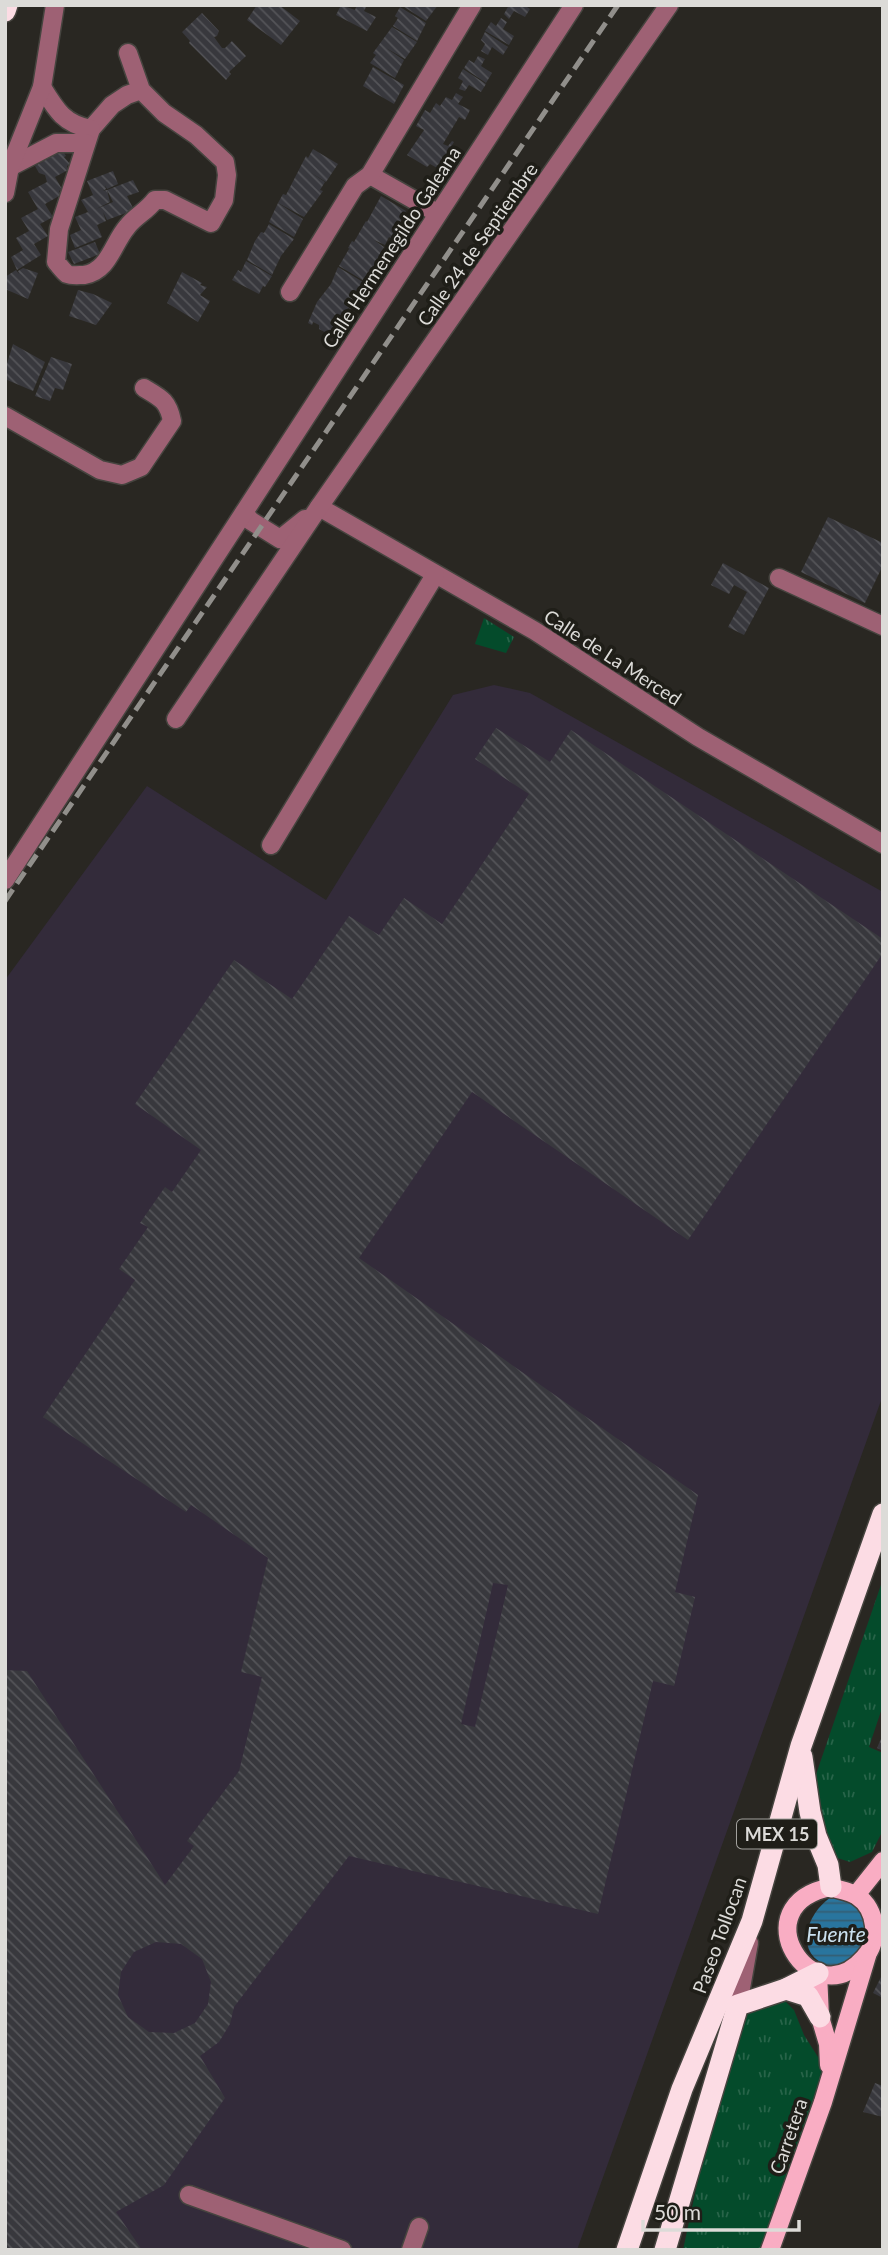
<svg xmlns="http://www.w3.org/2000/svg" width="888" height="2255" viewBox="0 0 888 2255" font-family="Lato,sans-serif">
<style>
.commercial{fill:#332b3a}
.park{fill:url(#park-tufts)}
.water{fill:url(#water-rules)}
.building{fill:url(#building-back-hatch);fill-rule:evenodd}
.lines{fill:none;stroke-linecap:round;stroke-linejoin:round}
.minor-casing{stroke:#46443f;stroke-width:21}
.major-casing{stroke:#46443f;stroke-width:21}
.highway-casing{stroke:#46443f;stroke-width:24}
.minor{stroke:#9e6174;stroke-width:18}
.major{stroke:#f9adc3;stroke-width:18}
.highway{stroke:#fcdce4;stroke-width:21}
.rail{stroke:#918f8b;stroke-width:5;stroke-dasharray:14 7;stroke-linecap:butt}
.labels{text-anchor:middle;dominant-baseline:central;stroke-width:7;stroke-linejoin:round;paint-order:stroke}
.shield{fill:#1f1e18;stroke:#a3a29e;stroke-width:2}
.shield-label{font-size:18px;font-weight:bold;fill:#dcdbd8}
.street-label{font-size:19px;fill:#dcdbd8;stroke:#1f1e18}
.water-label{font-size:21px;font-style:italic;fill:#cbe1ef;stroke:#1f1e18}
</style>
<defs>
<pattern id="park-tufts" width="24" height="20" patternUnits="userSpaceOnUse" patternTransform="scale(1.75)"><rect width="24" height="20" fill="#044b2b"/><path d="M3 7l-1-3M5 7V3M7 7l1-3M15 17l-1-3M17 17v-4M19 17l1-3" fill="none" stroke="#286449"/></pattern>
<pattern id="water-rules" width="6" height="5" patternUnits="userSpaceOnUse" patternTransform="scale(1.75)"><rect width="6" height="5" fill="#29759e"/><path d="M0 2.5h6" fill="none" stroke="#345e74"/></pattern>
<pattern id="building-back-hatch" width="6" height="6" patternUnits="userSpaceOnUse" patternTransform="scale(1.75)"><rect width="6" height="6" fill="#38383d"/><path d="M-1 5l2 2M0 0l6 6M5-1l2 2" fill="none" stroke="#545458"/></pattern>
</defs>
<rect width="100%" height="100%" fill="#292722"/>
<path class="commercial" d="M494,685L530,693L883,892V1395L577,2250H5V980L147,786L326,900L453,695Z"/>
<g class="park">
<path d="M484,618L514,637L506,653L475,644Z"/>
<path d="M883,1579V1705L869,1747L883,1753V1830L872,1852L850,1862L831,1856L810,1792Z"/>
<path d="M782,1998L794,2010L804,2035L830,2076L769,2250H683L705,2147L747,2011Z"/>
</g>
<path class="water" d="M833,1896H844L862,1909C869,1938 863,1953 835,1967C792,1960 804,1913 833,1896Z"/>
<g class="building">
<path d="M257,5H279L300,21L281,45L247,20Z"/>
<path d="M341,5L355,10L357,5H367L364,11L376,17L367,31L336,15Z"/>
<path d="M401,5H438L426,21Z"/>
<path d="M509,5H524L530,9L525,17L514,11L509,19L504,14Z"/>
<path d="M400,7L426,23L417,41L393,26L398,18L395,16Z"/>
<path d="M202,13L219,31L217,36L214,37L222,48H225L232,41L246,56L229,72L231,74L226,80L189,43L190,41L182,32Z"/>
<path d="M501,18L507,22L503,29L514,36L509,45L485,31L491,22L496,26Z"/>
<path d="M392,27L417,42L405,59L386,48L404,60L395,78L370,63L376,55L373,53Z"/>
<path d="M485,32L508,47L503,55L492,47L488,55L481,51L485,44L481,40Z"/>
<path d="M478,56L485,59L481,66L492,73L486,83L464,68L469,60L474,63Z"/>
<path d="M373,67L404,85L394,104L363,86Z"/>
<path d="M463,69L486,84L481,92L469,85L465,91L459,89L463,81L458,78Z"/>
<path d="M456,93L463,97L458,104L470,110L465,120L459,117L443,144L448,146L452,141L454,142L449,150L455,153L445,169L440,167L439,169L430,164L427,167L407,155L424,130L416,126L425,110L430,113L436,103L440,106L446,97L452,100Z"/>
<path d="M313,149L338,164L326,182L310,172L325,182L320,190L323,191L304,217L278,203L283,194L286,195L306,156L308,158Z"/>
<path d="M62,150L66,156L64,157L70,164L67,166L68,170L55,177L62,189L59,191L61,195L45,204L53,217L40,224L48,236L34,244L41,255L17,270L11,257L23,250L16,238L29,231L21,218L38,209L28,192L47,182L45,175L39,173L35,166Z"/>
<path d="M113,171L118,184L107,189L105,185L106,189L103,191L107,190L110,202L96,209L113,202L107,190L133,180L139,192L127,196L134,210L107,220L103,212L106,221L97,225L102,237L75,248L70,235L81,230L75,217L88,212L81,200L93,195L87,181Z"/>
<path d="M381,196L406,211L401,219L403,221L392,239L389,237L385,245L374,240L384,247L380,254L382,256L371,274L368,272L364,281L339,266L349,249L352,250L348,248L352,241L354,242L366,221L367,222Z"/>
<path d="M278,203L303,219L294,237L269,222Z"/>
<path d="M269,224L294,239L281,256L272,275L247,260L255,241L261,232L264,233Z"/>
<path d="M95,242L100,254L74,264L68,252Z"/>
<path d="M246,261L272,276L265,287L263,286L259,294L232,280L238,270L241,272Z"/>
<path d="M338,267L363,282L359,289L362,291L351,309L348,308L338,324L340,326L334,337L319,329V325L313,322L312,325L308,323L317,302L331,284Z"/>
<path d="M23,268L38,273L28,299L5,289V277L16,270L19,274L18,271Z"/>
<path d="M182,272L202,283L200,285L207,287L200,295L210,301L198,322L167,303Z"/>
<path d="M78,290L93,294L112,303L96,325L69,316Z"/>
<path d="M13,344L45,362L33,391L5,379V370Z"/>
<path d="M51,357L72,364L63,390L55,388L50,401L35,396Z"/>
<path d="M828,517L883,543V565L865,603L801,572Z"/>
<path d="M723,563L769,588L744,635L728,627L747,592L734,585L729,594L711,585Z"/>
<path d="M496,728L550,762L571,730L883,939V953L688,1240L472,1092L359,1258L698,1495L675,1592L695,1597L674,1686L653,1681L598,1914L349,1856L234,2007L230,2024L219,2042L200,2056L225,2098L164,2185L116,2212L142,2250H5V1670L27,1671L165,1885L194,1846L187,1841L239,1771L262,1677L241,1672L268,1558L191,1505L186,1512L43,1417L135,1280L119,1269L148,1227L140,1223L165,1187L172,1192L201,1150L135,1104L234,960L292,999L349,916L379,935L404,898L442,924L529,794L475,759ZM493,1583L508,1585L475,1727L461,1724ZM156,1942L181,1944L202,1959L211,1982L208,2004L195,2023L174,2033L149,2032L128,2017L118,1995L121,1972L134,1952Z"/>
<path d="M883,1734V1751L877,1748Z"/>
<path d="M883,1973V1998L873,1993Z"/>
<path d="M875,2083L883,2086V2117L863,2112Z"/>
</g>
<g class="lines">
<g class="minor-casing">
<g id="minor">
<path d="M128,53L141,90L164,113L196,135L225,162L227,175L224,200L211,223L165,200H155C146,212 135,216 127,227C113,243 109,271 84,275C79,275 72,276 67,274C63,271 59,265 56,262L59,229L91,129L112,105L127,95L141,90"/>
<path d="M42,87C56,110 64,124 91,129"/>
<path d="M10,167L56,143H86"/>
<path d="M370,175L437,213"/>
<path d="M5,193L10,167L42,87L55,5"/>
<path d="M290,292L355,186L370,175L472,5"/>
<path d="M5,416L100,470L122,475L141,467L172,421C168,401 161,398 144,388"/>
<path d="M319,507L535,631L698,737L883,844"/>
<path d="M244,513L251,521L280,539L305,519"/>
<path d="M779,578L883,626"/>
<path d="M176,719L319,507L669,5"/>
<path d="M271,845L435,575"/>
<path d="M5,880L574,5"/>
<path d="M738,2005L749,1943"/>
<path d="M189,2195L342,2250"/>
<path d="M411,2250L419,2227"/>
</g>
</g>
<g class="major-casing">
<g id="major">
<path d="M831,1887C839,1890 850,1891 857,1896C877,1909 880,1941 864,1958C812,2018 740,1905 831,1887Z"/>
<path d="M856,1895L883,1861"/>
<path d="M818,1973L820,2017L828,2044L829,2065"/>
<path d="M770,2250L823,2102L867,1956"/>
</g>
</g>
<g class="highway-casing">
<g id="highway">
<path d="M5,11L7,5"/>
<path d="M802,1757L810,1812L816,1836L828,1865L831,1887"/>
<path d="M786,1989L808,1996L820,2017"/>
<path d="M627,2250L682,2089L752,1921L801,1746L883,1514"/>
<path d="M665,2250L738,2005L786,1989L818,1973"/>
</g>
</g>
<use href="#minor" class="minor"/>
<use href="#major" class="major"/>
<use href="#highway" class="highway"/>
<path class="rail" d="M5,901L618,5"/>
</g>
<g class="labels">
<rect class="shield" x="737" y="1819.5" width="80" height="29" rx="5"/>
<g class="shield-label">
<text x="777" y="1834">MEX 15</text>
</g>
<g class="street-label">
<text transform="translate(477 244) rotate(-55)">Calle 24 de Septiembre</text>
<text transform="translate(391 247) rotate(-57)">Calle Hermenegildo Galeana</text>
<text transform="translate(613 657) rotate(33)">Calle de La Merced</text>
<text transform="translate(719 1935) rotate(-70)">Paseo Tollocan</text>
<text transform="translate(788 2136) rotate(-71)">Carretera</text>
</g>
<g class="water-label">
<text x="836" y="1933">Fuente</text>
</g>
</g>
<rect width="888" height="2255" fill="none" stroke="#dcdbd8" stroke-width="14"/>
<path d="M643 2220v10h156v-10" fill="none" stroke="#dcdbd8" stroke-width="3.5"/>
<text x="654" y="2220" font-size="21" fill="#dcdbd8" stroke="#1f1e18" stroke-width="5" paint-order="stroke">50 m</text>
</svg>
